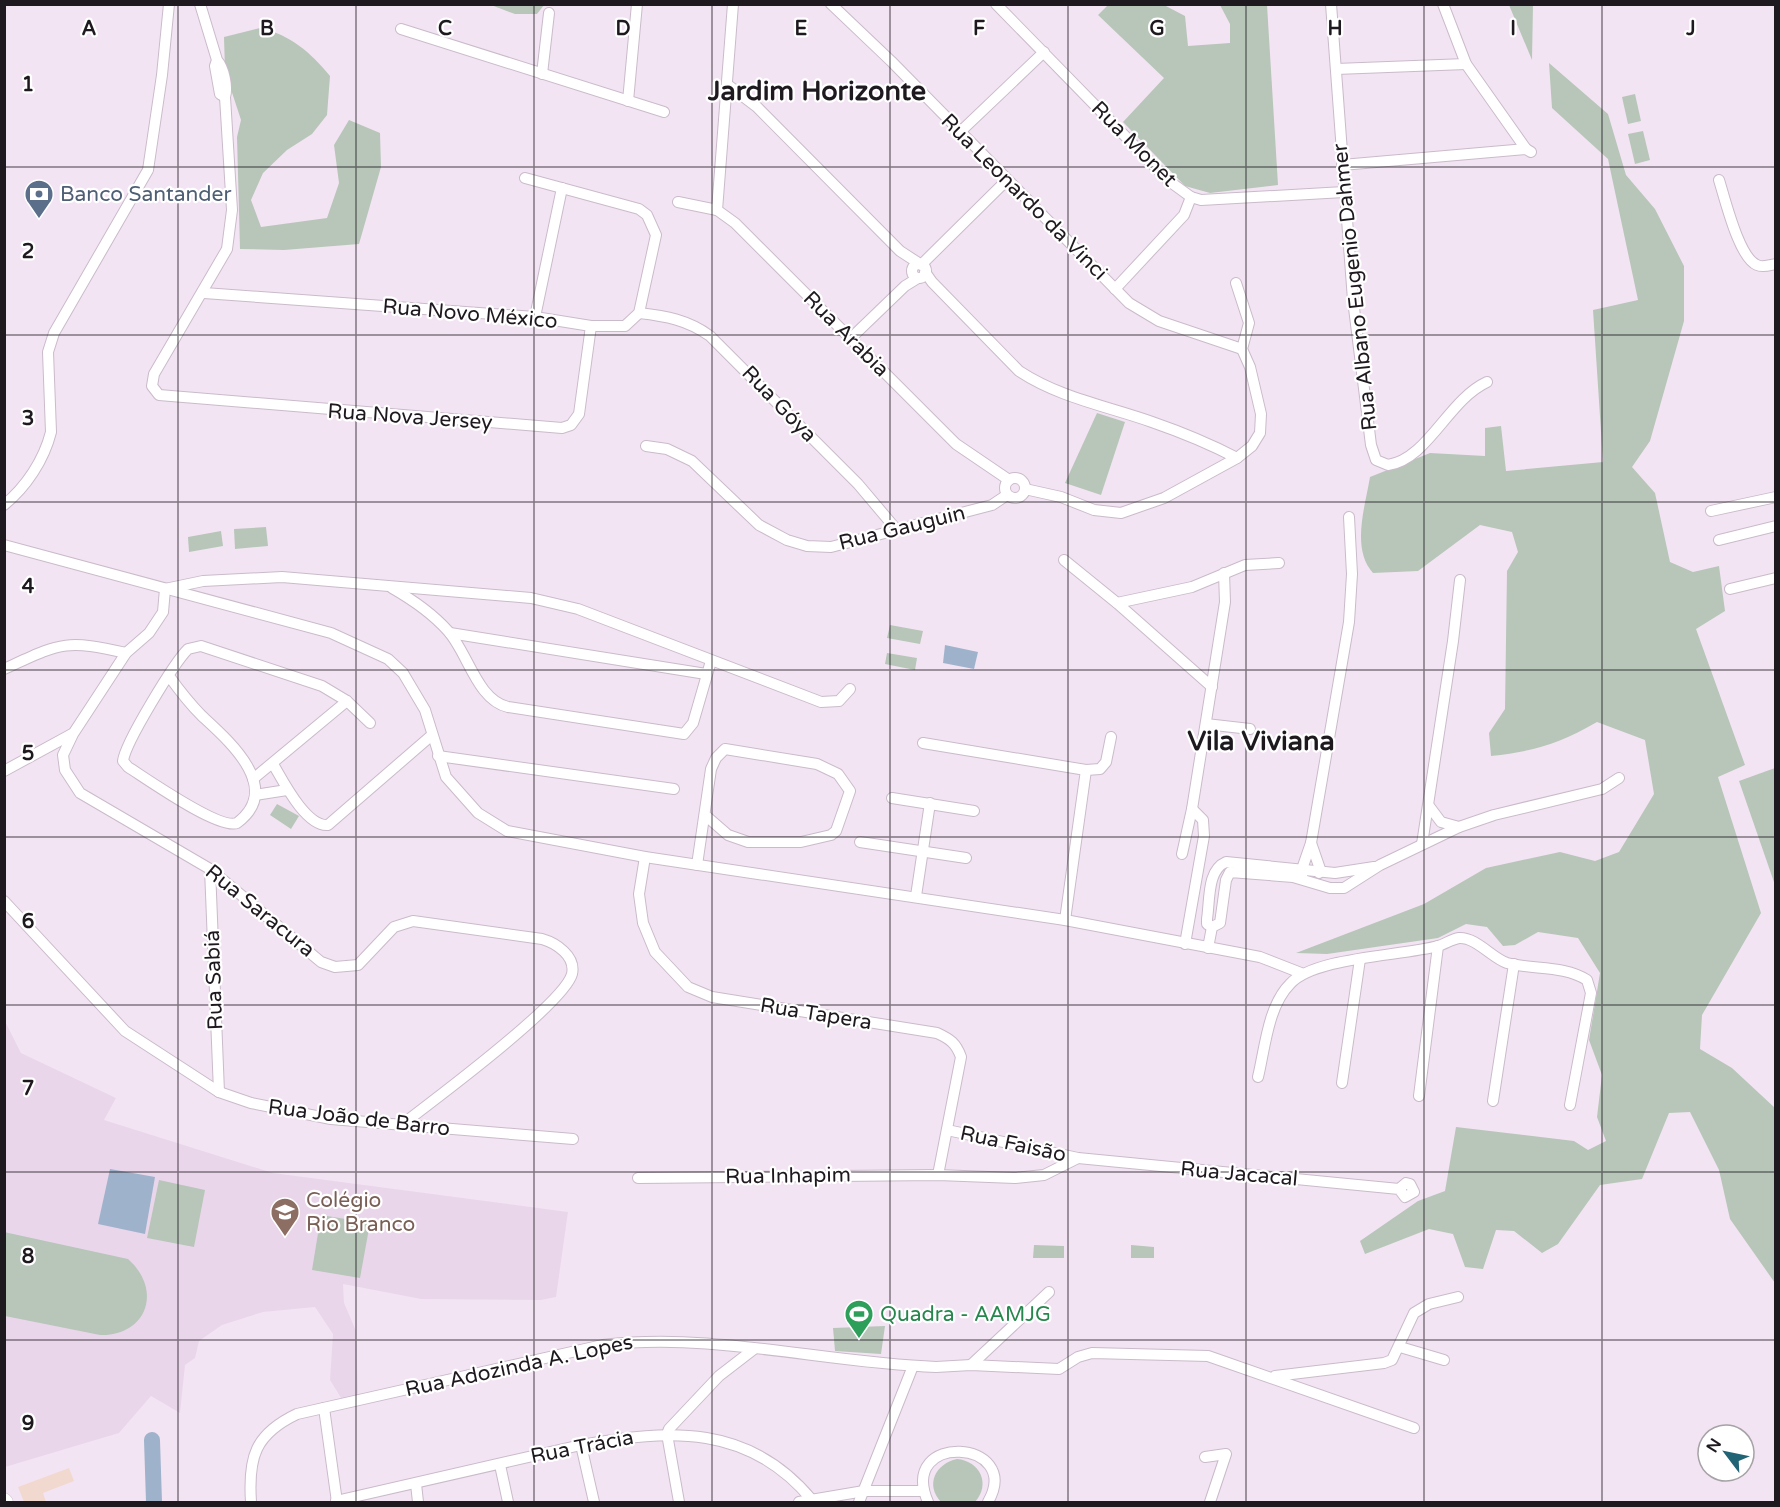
<svg xmlns="http://www.w3.org/2000/svg" width="1780" height="1507" viewBox="0 0 1780 1507" font-family="'Varela Round',sans-serif">
<style>
.commercial{fill:#f2d9d0}
.built{fill:#ead6eb}
.green{fill:#b7c6b9}
.water{fill:#9eb3cb}
.lines{fill:none;stroke-linecap:round;stroke-linejoin:round}
.river{stroke:#9eb3cb;stroke-width:16}
.minor-casing{stroke:#cabbca;stroke-width:12}
.tertiary-casing{stroke:#cabbca;stroke-width:15}
.minor{stroke:#fff;stroke-width:10}
.tertiary{stroke:#fff;stroke-width:14}
.grid{fill:none;stroke:#1e191e;stroke-width:1.5;stroke-opacity:0.55}
.labels{text-anchor:middle;dominant-baseline:central;stroke-width:4.5;stroke-linejoin:round;paint-order:stroke}
.street-label{font-size:21px;fill:#1e191e;stroke:#fff}
.service-label{font-size:21px;fill:#4e5e75;stroke:#fff;text-anchor:start}
.education-label{font-size:21px;fill:#785e54;stroke:#fff;text-anchor:start}
.leisure-label{font-size:21px;fill:#27864d;stroke:#fff;text-anchor:start}
.district-label{font-size:27px;font-weight:bold;fill:#1e191e;stroke:#fff}
.grid-label{font-size:20px;text-anchor:middle;font-weight:bold;fill:#1e191e;stroke:#fff;stroke-width:4.5;stroke-linejoin:round;paint-order:stroke}
</style>
<rect width="100%" height="100%" fill="#f3e4f3"/>
<path class="commercial" d="M69,1468L74,1481L43,1493L46,1502H24L18,1487Z"/>
<path class="built" d="M4,1019L21,1053L116,1098L104,1120L273,1173L568,1212L556,1297L541,1300L421,1299L343,1284L344,1303L356,1331L358,1396L343,1401L330,1380L333,1334L315,1307L263,1312L222,1325L199,1341L195,1358L185,1365L180,1413L151,1396L119,1433L5,1467Z"/>
<g class="green">
<path d="M491,5H544L537,14H515Z"/>
<path d="M1108,5H1164L1185,16L1188,46L1230,43V24L1220,5H1267L1278,185L1210,193L1185,186L1123,122L1164,78L1098,15Z"/>
<path d="M1509,5H1533L1532,60Z"/>
<path d="M260,28C291,35 310,52 330,76L327,115L312,134L287,150L263,173L251,200L261,227L327,218L339,183L334,145L349,120L380,133L381,167L359,244L284,250L240,249L237,137L241,120L225,71L224,37Z"/>
<path d="M1549,63L1608,114L1626,175L1655,209L1684,266V321L1650,441L1632,467L1655,493L1670,562L1693,572L1719,566L1725,611L1696,629L1745,765L1718,777L1761,913L1702,1015L1700,1049L1732,1068L1775,1108V1283L1730,1219L1719,1170L1690,1112L1669,1113L1642,1179L1600,1185L1558,1244L1542,1253L1514,1231L1496,1230L1483,1269L1465,1267L1453,1234L1429,1229L1365,1254L1360,1241L1418,1201L1445,1191L1456,1127L1574,1141L1588,1150L1606,1141L1597,1117L1602,1075L1589,1040L1600,973L1578,938L1538,932L1515,945L1503,946L1487,927L1466,924L1438,938L1327,954L1296,953L1424,904L1486,868L1560,852L1595,861L1619,852L1654,794L1645,740L1597,722C1559,744 1535,751 1491,756L1489,733L1505,709L1507,571L1518,552L1512,532L1480,525L1418,571L1373,573C1351,549 1365,507 1370,477L1430,453L1485,456V428L1501,426L1506,471L1603,462L1593,310L1638,300L1608,159L1552,108Z"/>
<path d="M1635,94L1641,121L1628,124L1622,97Z"/>
<path d="M1643,131L1650,160L1635,164L1628,134Z"/>
<path d="M1097,413L1125,422L1101,495L1065,483Z"/>
<path d="M266,527L268,546L235,549L234,529Z"/>
<path d="M221,531L223,546L189,552L188,537Z"/>
<path d="M890,625L923,631L920,644L887,638Z"/>
<path d="M887,653L917,658L915,670L885,664Z"/>
<path d="M1775,768H1776L1775,885L1739,781Z"/>
<path d="M277,804L299,816L291,829L270,815Z"/>
<path d="M159,1180L205,1190L194,1247L147,1238Z"/>
<path d="M321,1215L370,1223L360,1278L312,1270Z"/>
<path d="M4,1232L128,1259C163,1290 147,1336 100,1335L5,1316Z"/>
<path d="M1034,1245L1064,1246V1258H1033Z"/>
<path d="M1131,1245L1154,1247V1258H1131Z"/>
<path d="M885,1326L881,1354L835,1351L833,1328Z"/>
<path d="M957,1459C980,1461 991,1484 975,1502H941C925,1485 935,1464 957,1459Z"/>
</g>
<g class="water">
<path d="M945,645L978,652L974,669L943,663Z"/>
<path d="M110,1169L155,1177L145,1234L98,1224Z"/>
</g>
<g class="lines">
<path class="river" d="M152,1440L154,1502"/>
<g class="minor-casing">
<g id="minor">
<path d="M200,4L217,60C224,68 228,87 225,97L220,94L215,66L217,60"/>
<path d="M831,4L891,61L1129,303L1159,321L1242,349"/>
<path d="M996,4L1169,181L1191,197L1201,200L1344,192"/>
<path d="M1331,4L1353,300L1371,445L1376,460L1388,465C1428,459 1448,400 1487,382"/>
<path d="M1443,4L1466,64L1526,149"/>
<path d="M401,29L664,112"/>
<path d="M1336,69L1466,64"/>
<path d="M542,74L549,13"/>
<path d="M728,85L757,107L900,251L920,264"/>
<path d="M225,97L232,210L227,249L154,374L152,386L159,395L562,428L571,425L579,414L591,326"/>
<path d="M628,101L637,4"/>
<path d="M960,132L1044,52"/>
<path d="M1342,165L1526,149L1531,152"/>
<path d="M1719,180C1725,199 1739,258 1757,265C1763,268 1770,265 1776,264"/>
<path d="M678,202L717,210L735,223L956,444L1009,480"/>
<path d="M717,210L733,4"/>
<circle cx="919" cy="271" r="7"/>
<path d="M921,265L1007,180"/>
<path d="M925,272L932,282L1019,371C1060,398 1107,406 1152,422C1181,432 1210,444 1237,458"/>
<path d="M1115,289L1184,215L1191,197"/>
<path d="M204,293L535,317L591,326H625L639,313L656,235L647,215L639,209L525,178"/>
<path d="M639,313C666,316 688,320 710,336L858,484L896,529"/>
<path d="M535,317L562,188"/>
<path d="M851,338L905,286L918,278"/>
<path d="M646,446L667,449L692,461L759,525L787,540L807,546L831,547L992,505L1007,495"/>
<circle cx="1015" cy="488" r="10"/>
<path d="M1025,489L1061,497L1094,510L1121,513L1164,498L1237,458L1252,446L1260,433L1261,414L1250,367L1242,349L1249,323L1236,283"/>
<path d="M4,505C26,487 44,460 51,432L48,352L54,333L148,170L162,75L169,4"/>
<path d="M1711,511L1776,497"/>
<path d="M1719,540L1776,526"/>
<path d="M4,545L331,633L388,659L403,673L425,710L446,777L478,813L507,831L645,857L1065,920L1260,957L1301,973"/>
<path d="M1064,560L1117,603L1212,687"/>
<path d="M392,588C413,600 432,613 448,631C468,653 477,700 508,707L684,734L693,723L711,661"/>
<path d="M1730,589L1776,578"/>
<path d="M1117,603L1192,587L1245,565L1279,563"/>
<path d="M450,633L706,674"/>
<path d="M4,669C61,643 64,639 126,653"/>
<path d="M169,676C179,690 190,704 202,716C228,740 284,788 237,823C219,830 147,779 128,767L123,761C125,743 174,663 188,649L201,646L322,686L347,701L370,723"/>
<path d="M1206,724L1250,729"/>
<path d="M923,743L1086,770L1065,920"/>
<path d="M438,756L674,789"/>
<path d="M273,764C283,781 306,827 328,825L432,735"/>
<path d="M1086,770L1100,769L1106,762L1111,737"/>
<path d="M4,771L72,734"/>
<path d="M253,779L347,701"/>
<path d="M255,795L287,790"/>
<path d="M892,798L974,811"/>
<path d="M1429,806L1441,822L1459,827"/>
<path d="M860,842L966,858"/>
<path d="M1311,843L1320,869L1319,873"/>
<path d="M1422,844L1453,641L1460,580"/>
<path d="M1182,854L1192,809L1225,602L1224,573"/>
<path d="M645,857L639,894L643,923L655,952L688,987L712,997L937,1033C950,1039 956,1043 961,1057L938,1175"/>
<path d="M697,865L711,769L716,758L725,749L817,764L838,774L850,791L836,831L831,835L801,842H748L728,835L705,815"/>
<path d="M210,869L219,1092"/>
<path d="M1302,879V869L1311,843L1349,622L1352,574L1349,517"/>
<path d="M916,896L930,803"/>
<path d="M4,901L125,1031L219,1092L251,1103L331,1119L573,1139"/>
<path d="M1212,927L1207,924V919C1210,900 1207,870 1226,862L1335,873L1374,867"/>
<path d="M1185,944L1204,836L1203,820L1192,809"/>
<path d="M1208,948L1212,927L1220,923L1226,880L1230,872L1293,877L1330,888H1344L1380,865L1459,827L1494,815L1602,789L1619,778"/>
<path d="M1258,1077C1265,1048 1268,1006 1290,984C1314,957 1401,956 1438,946C1445,944 1452,939 1459,938C1476,937 1492,958 1507,963C1533,970 1564,965 1587,980L1591,993L1570,1105"/>
<path d="M1342,1083L1360,959"/>
<path d="M1419,1096L1438,946"/>
<path d="M1493,1101L1514,964"/>
<path d="M400,1126C430,1103 564,1004 572,974C576,956 556,943 542,939L413,921L394,927L358,965L335,967L321,962L210,869L80,793L65,770L63,755L73,734L126,653L149,633L163,612L165,589L203,581L282,577L531,598L578,609L821,702L839,701L850,689"/>
<path d="M947,1130L1078,1158L1399,1189L1406,1183L1410,1184L1414,1192L1405,1197L1399,1189"/>
<path d="M638,1178L938,1175L1015,1178L1044,1175L1078,1158"/>
<path d="M1400,1347L1444,1360"/>
<path d="M971,1365L1049,1292"/>
<path d="M1275,1376L1384,1363L1392,1360L1414,1313L1429,1304L1458,1297"/>
<path d="M324,1408L337,1502"/>
<path d="M581,1445L594,1502"/>
<path d="M1205,1457L1226,1454L1210,1502"/>
<path d="M500,1465L508,1502"/>
<path d="M416,1484L418,1502"/>
<path d="M336,1501L581,1445C670,1429 749,1424 812,1500"/>
<path d="M251,1502C248,1457 255,1434 297,1414L603,1345C715,1332 824,1363 936,1367L971,1365L1059,1369L1078,1357L1092,1353L1208,1356L1414,1428"/>
<path d="M679,1502L667,1434L669,1429L719,1376L754,1349"/>
<path d="M799,1502L864,1491H924"/>
<path d="M859,1502L913,1366"/>
<path d="M928,1502C897,1431 1024,1439 988,1502"/>
</g>
</g>
<g class="tertiary-casing">
<path id="tertiary" d="M4,1500L6,1502"/>
</g>
<use href="#minor" class="minor"/>
<use href="#tertiary" class="tertiary"/>
</g>
<path class="grid" d="M178,4V1502M356,4V1502M534,4V1502M712,4V1502M890,4V1502M1068,4V1502M1246,4V1502M1424,4V1502M1602,4V1502M4,167H1776M4,335H1776M4,502H1776M4,670H1776M4,837H1776M4,1005H1776M4,1172H1776M4,1340H1776"/>
<defs>
<g id="bank-pin" transform="scale(1.5)"><path d="M0 17L-7.5 6A9.5 9.5 0 1 1 7.5 6Z" fill="#5c6f8a" stroke="#fff"/><path d="M-6-4H6V4H-6ZM0-2.3a2.3 2.3 0 1 0 0 4.6a2.3 2.3 0 1 0 0-4.6Z" fill="#fff"/></g>
<g id="school-pin" transform="scale(1.5)"><path d="M0 17L-7.5 6A9.5 9.5 0 1 1 7.5 6Z" fill="#8d6e63" stroke="#fff"/><path d="M0-5L7-2L0 1L-7-2ZM-4 1L0 2.5L4 1V4Q0 6-4 4Z" fill="#fff"/></g>
<g id="stadium-pin" transform="scale(1.5)"><path d="M0 17L-7.5 6A9.5 9.5 0 1 1 7.5 6Z" fill="#2e9e5b" stroke="#fff"/><path d="M0-5a6.5 5 0 1 0 0 10a6.5 5 0 1 0 0-10ZM-3.5-1.8h7v3.6h-7Z" fill="#fff"/></g>
</defs>
<g fill-rule="evenodd">
<use href="#bank-pin" x="39" y="194"/>
<use href="#school-pin" x="285" y="1212"/>
<use href="#stadium-pin" x="859" y="1314"/>
</g>
<g class="labels">
<g class="street-label">
<text transform="translate(1134 144) rotate(45)">Rua Monet</text>
<text transform="translate(1024 197) rotate(45)">Rua Leonardo da Vinci</text>
<text transform="translate(1355 287) rotate(-96)">Rua Albano Eugenio Dahmer</text>
<text transform="translate(470 314) rotate(5)">Rua Novo México</text>
<text transform="translate(846 334) rotate(45)">Rua Arabia</text>
<text transform="translate(779 404) rotate(46)">Rua Góya</text>
<text transform="translate(410 417) rotate(4)">Rua Nova Jersey</text>
<text transform="translate(902 528) rotate(-14)">Rua Gauguin</text>
<text transform="translate(260 911) rotate(39)">Rua Saracura</text>
<text transform="translate(214 980) rotate(-92)">Rua Sabiá</text>
<text transform="translate(816 1014) rotate(9)">Rua Tapera</text>
<text transform="translate(359 1118) rotate(7)">Rua João de Barro</text>
<text transform="translate(1013 1144) rotate(12)">Rua Faisão</text>
<text transform="translate(1239 1174) rotate(5)">Rua Jacacal</text>
<text transform="translate(788 1176) rotate(-1)">Rua Inhapim</text>
<text transform="translate(519 1366) rotate(-12)">Rua Adozinda A. Lopes</text>
<text transform="translate(582 1447) rotate(-11)">Rua Trácia</text>
</g>
<g class="service-label">
<text x="60" y="194">Banco Santander</text>
</g>
<g class="education-label">
<text x="306" y="1200">Colégio<tspan x="306" dy="24">Rio Branco</tspan></text>
</g>
<g class="leisure-label">
<text x="880" y="1314">Quadra - AAMJG</text>
</g>
<g class="district-label">
<text x="817" y="91">Jardim Horizonte</text>
<text x="1261" y="741">Vila Viviana</text>
</g>
</g>
<g class="grid-label">
<text x="89" y="35">A</text>
<text x="267" y="35">B</text>
<text x="445" y="35">C</text>
<text x="623" y="35">D</text>
<text x="801" y="35">E</text>
<text x="979" y="35">F</text>
<text x="1157" y="35">G</text>
<text x="1335" y="35">H</text>
<text x="1513" y="35">I</text>
<text x="1691" y="35">J</text>
<text x="28" y="91">1</text>
<text x="28" y="258">2</text>
<text x="28" y="425">3</text>
<text x="28" y="593">4</text>
<text x="28" y="760">5</text>
<text x="28" y="928">6</text>
<text x="28" y="1095">7</text>
<text x="28" y="1263">8</text>
<text x="28" y="1430">9</text>
</g>
<rect width="1780" height="1507" fill="none" stroke="#1e191e" stroke-width="12"/>
<g transform="translate(1726 1453) rotate(302)"><circle r="28" fill="#ffffff" stroke="#a5a3a5" stroke-width="1.5"/>
<path d="M0-4.5L10 22L0 15L-10 22Z" fill="#206476"/>
<text y="-9" font-size="16" font-weight="bold" text-anchor="middle" fill="#1e191e">N</text>
</g>
</svg>
